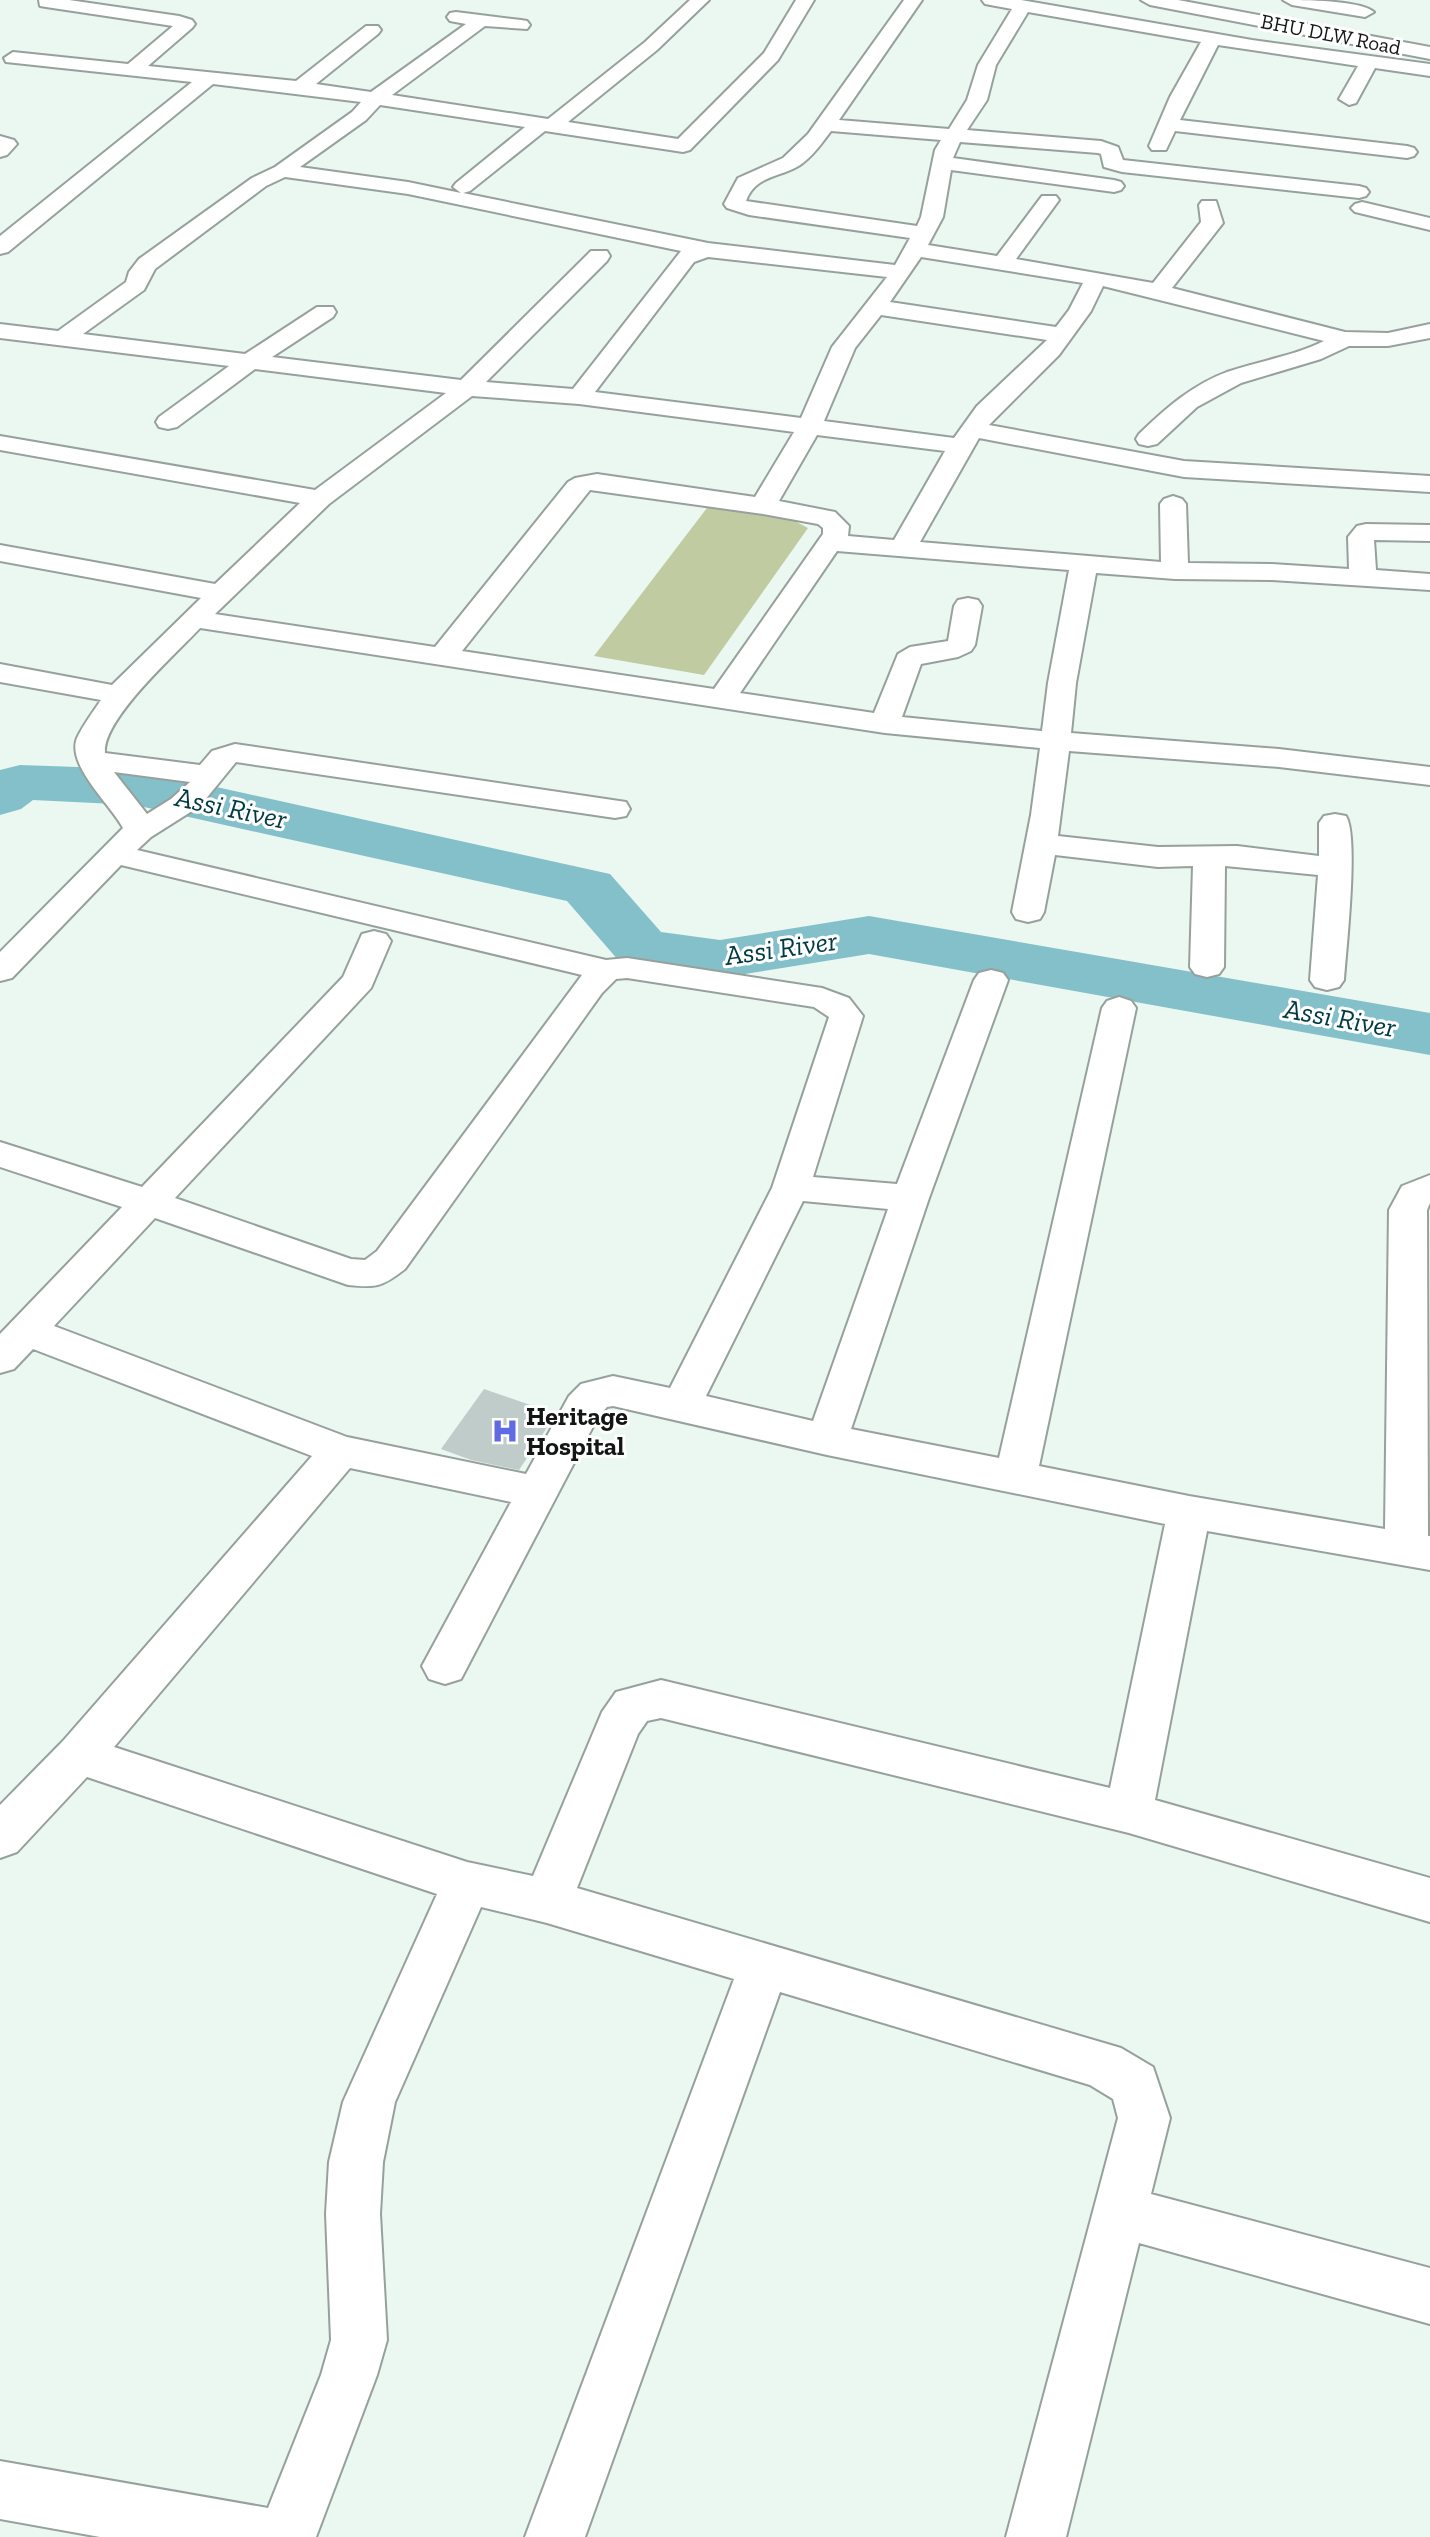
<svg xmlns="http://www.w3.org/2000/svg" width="1430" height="2537" viewBox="0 0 1430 2537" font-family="'Zilla Slab',serif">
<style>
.green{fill:#c0cba1}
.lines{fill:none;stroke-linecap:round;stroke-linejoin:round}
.river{fill:#83c0ca;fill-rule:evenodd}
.building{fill:#bfccca}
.minor-casing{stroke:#97a19c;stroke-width:4}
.major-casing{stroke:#97a19c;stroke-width:4}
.minor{fill:#fff;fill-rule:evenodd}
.major{fill:#fff;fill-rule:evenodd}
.labels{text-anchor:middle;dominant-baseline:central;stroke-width:6;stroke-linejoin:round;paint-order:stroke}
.far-street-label{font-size:21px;fill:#131615;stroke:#fff}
.poi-label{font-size:26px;font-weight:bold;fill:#131615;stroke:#fff;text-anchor:start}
.water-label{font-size:28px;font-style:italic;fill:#003a42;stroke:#fff}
</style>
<rect width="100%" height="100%" fill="#ebf7f1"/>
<path class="green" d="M710,504L783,515L808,528L704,675L594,656Z"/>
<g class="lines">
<path class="river" d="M20,765L135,769L610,874L661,932L720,940L869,916L1430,1013V1055L869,954L720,978L641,967L619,961L567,901L135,805L33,800L21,809L0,815V770Z"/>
</g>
<path class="building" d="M484,1389L556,1414L519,1470L471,1460L441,1449Z"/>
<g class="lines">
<g class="minor-casing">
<g id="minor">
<path d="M39,0H69L179,16L192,20L195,24L192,28L148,66L296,81L366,26H378L381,30L378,34L316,84L371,92L466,24L450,21L447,17L450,13L456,12L521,20L527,21L530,25L527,29L485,26L392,95L548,119L645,42L690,0H709L657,50L568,122L678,139L764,53L796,0H814L778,60L690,150L683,152L545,131L470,191L463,193L708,243L895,265L910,238L749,215L727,208L724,204L738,178L783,158L808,134L904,0H922L839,120L949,129L967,100L978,65L1012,9L985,4L982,0H1021L1252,40L1430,64V76L1375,68L1356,103L1349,105L1339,99L1358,66L1218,45L1180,120L1407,146L1414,148L1417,152L1414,156L1407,158L1175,131L1166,150H1152L1149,146L1170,97L1201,42L1028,12L996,65L987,100L967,130L1101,141L1118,147L1123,160L1359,186L1366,188L1369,192L1366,196L1359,198L1122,172L1104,167L1101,154L1098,153L960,142L953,158L1114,180L1121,182L1124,186L1121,190L1114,192L951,170L943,217L928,245L997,256L1042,196H1056L1059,200L1016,259L1153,283L1201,222L1199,205L1202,201H1216L1223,223L1172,288L1345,332L1388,333L1430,324V338L1388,346H1349L1321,359L1241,383L1197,407L1157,444L1148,446L1139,444L1136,439L1139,434C1166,408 1192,385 1227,372C1259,361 1294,356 1324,341L1103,286L1091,311L1059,355L989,425L1184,461L1430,476V492L1184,477L979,438L920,542L1161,562L1160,504L1164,499L1173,496L1182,499L1186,504L1188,563L1272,564L1349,569L1348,537L1357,526L1366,524L1430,525V541L1374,540L1376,570L1430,574V590L1272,580L1175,579L1096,573L1076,683L1071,733L1279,749L1430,767V785L1279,767L1069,751L1058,836L1158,847L1237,846L1319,856V823L1324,816L1335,814L1346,816C1359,836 1346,951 1344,980L1339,987L1327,990L1315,987L1310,980L1318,875L1225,866L1224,967L1219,974L1207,977L1195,974L1190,967L1193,866L1158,867L1055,855L1044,912L1040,919L1028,922L1016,919L1012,912L1031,815L1040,748L885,733L200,628C177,653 102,719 105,753L200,765L212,751L235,744L626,802L630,809L626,816L615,818L236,762L200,806L151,837L137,850L606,960L627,958L822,988L849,998L863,1016L813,1177L897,1184L974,980L979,973L991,970L1003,973L1008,980L929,1198L851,1429L999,1458L1102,1008L1107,1001L1119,997L1131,1001L1136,1008L1039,1466L1189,1496L1385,1529L1389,1210L1402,1186L1430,1175V1203L1427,1210L1428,1536H1430V1570L1207,1531L1155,1800L1430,1878V1922L1129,1833L661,1718L647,1721L638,1734L577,1888L1121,2048L1153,2067L1170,2118L1151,2194L1430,2268V2324L1139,2243L1066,2537H1006L1118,2118L1113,2099L1090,2085L780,1992L585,2537H525L734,1979L547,1923L481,1907L395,2102L383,2162L380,2214L387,2340L377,2375L316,2537H100L0,2519V2461L268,2508L321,2375L331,2340L326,2214L329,2162L343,2102L437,1894L87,1777L17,1852L0,1858V1805L63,1741L312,1456L33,1349L14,1369L0,1373V1334L122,1207L0,1167V1142L142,1187L343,977L362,934L374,931L386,934L391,941L371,988L175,1198L351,1259L365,1260L377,1251L582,975L121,865L12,978L0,981V952L123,828C111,805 66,765 77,738C83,725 93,712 101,700L0,682V664L112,685L201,598L0,561V545L215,584L300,503L0,450V436L315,490L446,393L255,369L177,427L168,429L159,427L156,422L159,417L229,366L0,338V324L58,331L126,282L129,272L139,259L252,178L275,167L352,112L361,102L213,84L8,252L0,254V236L192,82L6,62L4,58L13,52L128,64L173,26L46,7L40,6ZM380,105L525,127L456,183L453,187L461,193L408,182L300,167L366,120ZM831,131L941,140L935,150L921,217L917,226L746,201C755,175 780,178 800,165C812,157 822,143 831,131ZM285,177L408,194L681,251L573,389L486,382L607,261L610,256L607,251H591L461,380L272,357L333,317L336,312L333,307H317L245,354L83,334L144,290L155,269L266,186ZM708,257L887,277L832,347L801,418L595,392L694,262ZM921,257L1083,283L1069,310L1056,327L890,302ZM881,315L1047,340L977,406L954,438L824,421L855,348ZM472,396L579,404L794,432L755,497L597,474L575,478L568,482L435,647L215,614L329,504ZM817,435L945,451L894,540L848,536L849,526L835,512L779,501ZM590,490L763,514L818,524L823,528V534L714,689L462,651ZM837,551L1069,570L1048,683L1042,731L902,717L921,664L958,657L971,651L975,645L982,606L978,600L968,598L958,600L954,606L948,641L910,647L898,654L874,713L740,693ZM114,772L190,782L171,799L147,814ZM627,978L814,1007L829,1017L772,1188L670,1388L613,1376L581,1384L569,1396L526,1474L347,1437L54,1326L155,1218L348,1285C376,1288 382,1287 405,1269L602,993L616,979ZM803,1201L888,1209L813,1421L706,1396ZM613,1406L827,1455L1165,1524L1110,1788L661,1680L616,1692L602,1712L533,1876L467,1862L114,1747L350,1468L511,1502L422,1666L429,1679L445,1684L461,1679L598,1417L607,1407Z"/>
<path d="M1283,0C1304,0 1360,0 1374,12L1365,17L1292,5Z"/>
<path d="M0,136L14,140L17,144L7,155L0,157Z"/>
<path d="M1362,202L1430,218V230L1355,212L1351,208L1355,204Z"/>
</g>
</g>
<g class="major-casing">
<path id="major" d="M1141,0H1178L1430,47V59L1150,5Z"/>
</g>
<use href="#minor" class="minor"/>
<use href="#major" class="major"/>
</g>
<defs>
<g id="hospital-bare" transform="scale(2.1)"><path d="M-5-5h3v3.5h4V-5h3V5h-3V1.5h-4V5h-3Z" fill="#606be3" stroke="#fff" stroke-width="2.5" paint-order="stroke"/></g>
</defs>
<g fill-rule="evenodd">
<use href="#hospital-bare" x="505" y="1431"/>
</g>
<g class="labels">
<g class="far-street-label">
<text transform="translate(1331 34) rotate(11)">BHU DLW Road</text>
</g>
<g class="poi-label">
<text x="526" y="1416">Heritage<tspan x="526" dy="30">Hospital</tspan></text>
</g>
<g class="water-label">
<text transform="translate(231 808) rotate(12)">Assi River</text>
<text transform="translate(781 948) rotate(-8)">Assi River</text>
<text transform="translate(1340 1018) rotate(10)">Assi River</text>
</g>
</g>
</svg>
